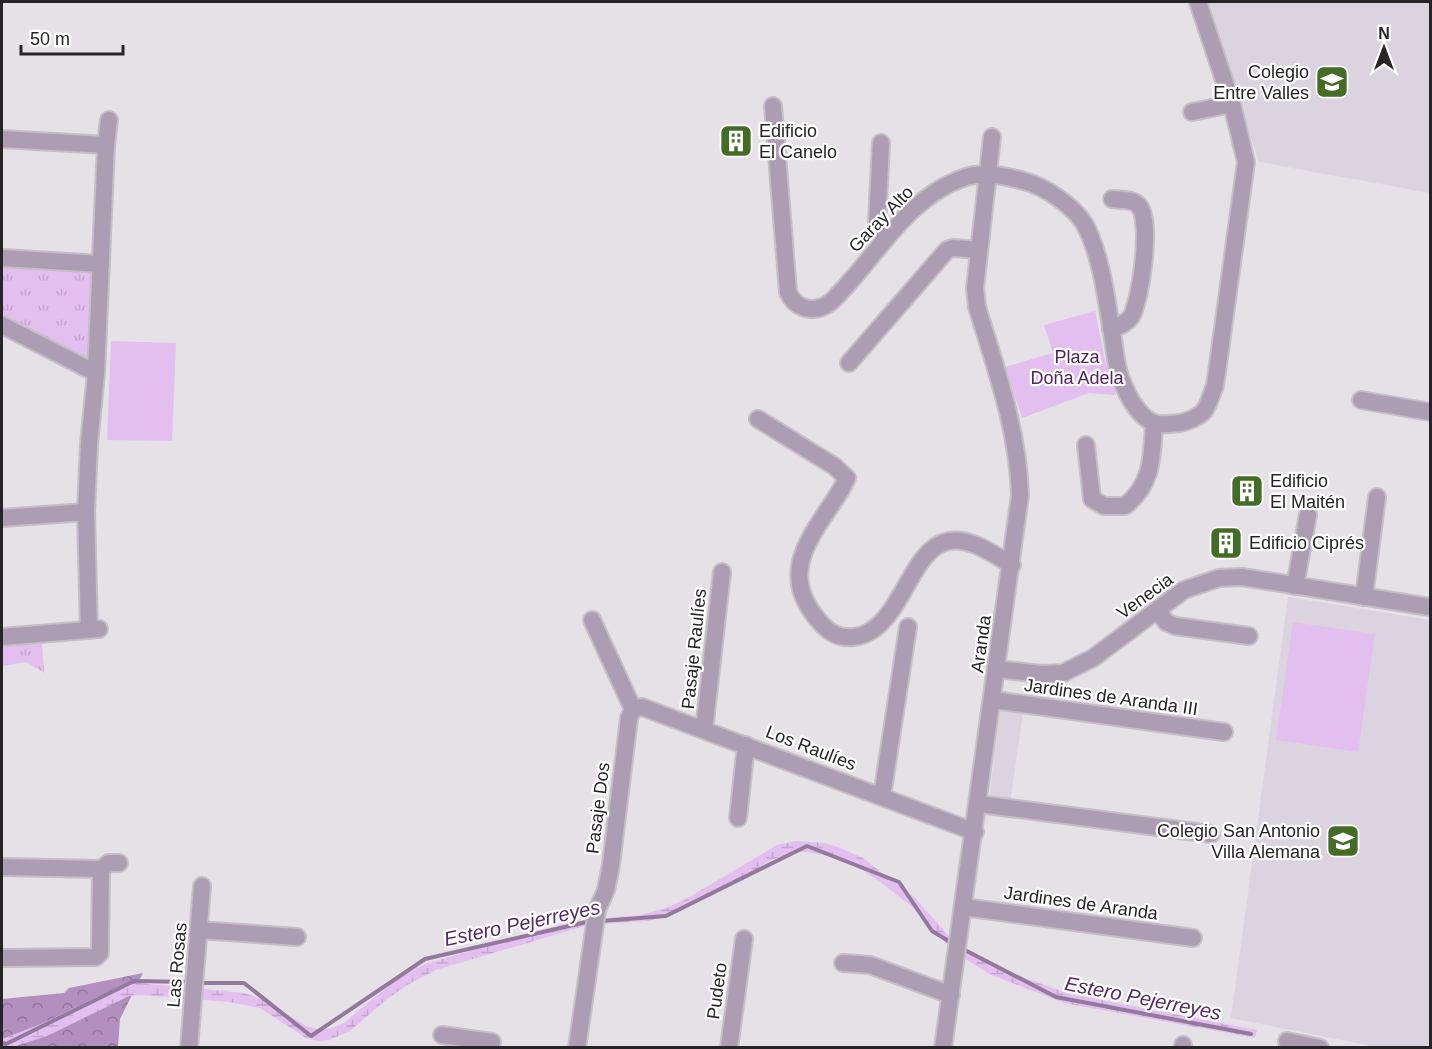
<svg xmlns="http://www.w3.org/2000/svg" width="1432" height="1049" viewBox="0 0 1432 1049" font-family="Arial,sans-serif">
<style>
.built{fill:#dcd3e0}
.grass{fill:url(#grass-tufts)}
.forest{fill:url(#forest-crowns)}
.wetland{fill:url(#wetland-marsh)}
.park{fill:#e3bff0}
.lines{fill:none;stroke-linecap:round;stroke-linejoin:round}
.stream{stroke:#93799c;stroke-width:4}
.minor-casing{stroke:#c3bfc4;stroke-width:20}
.minor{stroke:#ad9db3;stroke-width:16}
.labels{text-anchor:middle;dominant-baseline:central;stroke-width:4.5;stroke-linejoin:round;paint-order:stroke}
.poi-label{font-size:18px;fill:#262426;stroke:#fff;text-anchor:start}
.street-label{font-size:18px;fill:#262426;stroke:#fff}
.park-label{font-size:18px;fill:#512460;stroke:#fff}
.water-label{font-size:20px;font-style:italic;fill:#562964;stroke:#fff}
</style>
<defs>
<pattern id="grass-tufts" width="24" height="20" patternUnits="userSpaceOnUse" patternTransform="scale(1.5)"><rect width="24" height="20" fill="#e3bff0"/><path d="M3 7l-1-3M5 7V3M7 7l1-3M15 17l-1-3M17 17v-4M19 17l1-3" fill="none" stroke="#c3a4ce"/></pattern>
<pattern id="forest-crowns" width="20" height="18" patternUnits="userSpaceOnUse" patternTransform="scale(1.5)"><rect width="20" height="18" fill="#b38fbf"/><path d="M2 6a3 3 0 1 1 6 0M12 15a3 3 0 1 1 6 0" fill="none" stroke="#91759b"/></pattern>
<pattern id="wetland-marsh" width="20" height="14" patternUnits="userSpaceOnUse" patternTransform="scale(1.5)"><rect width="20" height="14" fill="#e3bff0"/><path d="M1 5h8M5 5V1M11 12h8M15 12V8" fill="none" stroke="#c3a4ce"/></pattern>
</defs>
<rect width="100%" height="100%" fill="#e6e1e7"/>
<g class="built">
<path d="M1206,2H1430V193L1259,162Z"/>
<path d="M1288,597L1430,620V1047H1376L1231,1018Z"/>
<path d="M1000,711L1023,713L1010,803L989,799Z"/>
</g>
<g class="grass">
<path d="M2,266L96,272L92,361L2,314Z"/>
<path d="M42,644L44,673L26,662L2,666V646Z"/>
</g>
<path class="forest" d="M143,973L120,1019L118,1047L2,1048V999L64,993L69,988Z"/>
<path class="wetland" d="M796,841L825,843L843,849L863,858L915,898L957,945L972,955L999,969L1070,994L1257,1030L1255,1038L1064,1003L989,974L953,951L912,907L879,881L852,864L838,858L807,852H795L771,860L713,895L662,918L646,921L588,925L436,970L409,984L387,999L350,1031L329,1040L319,1041L306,1038L260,1008L229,1002L141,995L129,996L47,1036L13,1047L2,1048V1039L41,1024L120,986L139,983L245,993L266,1001L306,1026L321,1030L332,1028L344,1023L398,978L425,964L573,921L640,915L666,908L686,899L777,845Z"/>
<g class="park">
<path d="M1095,311L1106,364L1116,395L1089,393L1022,418L1005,367L1053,353L1044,325Z"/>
<path d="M111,341L176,343L172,441L107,440Z"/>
<path d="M1293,622L1375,634L1358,752L1276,740Z"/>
</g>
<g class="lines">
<g class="stream">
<path d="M601,921L666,916L807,846L899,882L932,931L952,943"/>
<path d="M961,948L1056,997L1251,1034"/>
<path d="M200,983H244L311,1036L425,959L591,921"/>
<path d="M2,1043L6,1044L134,981L190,982"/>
</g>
<g class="minor-casing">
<g id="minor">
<path d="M773,106L788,292C796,310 815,314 831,302C875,260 905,197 966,177C984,171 1006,176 1024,181C1044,186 1074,206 1085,225C1102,257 1107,304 1113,339C1115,352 1116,367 1121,379C1127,395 1140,420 1157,424C1165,425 1172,424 1180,423C1186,422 1199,417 1204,411C1209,405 1211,394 1215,386L1246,162L1232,104L1198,2"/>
<path d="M1192,112L1232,104"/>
<path d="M2,139L106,145"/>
<path d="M881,143L877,223L880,232L886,238"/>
<path d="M2,258L101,264"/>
<path d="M2,325L96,373"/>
<path d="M1111,329C1119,326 1126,324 1131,317C1141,300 1152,221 1139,206C1134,199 1121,200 1112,199"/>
<path d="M849,363L947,250L953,248L979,250"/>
<path d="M1361,400L1430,412"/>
<path d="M758,419L834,466L847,478L842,488C814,534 775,571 819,621C828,632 838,639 854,637C902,631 908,548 949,541C971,537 994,555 1012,565"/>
<path d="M1086,445L1092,499L1104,506H1125C1153,484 1152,456 1154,423"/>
<path d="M2,518L86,512"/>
<path d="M1295,586L1308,515"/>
<path d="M1364,597L1377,497"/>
<path d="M1158,610L1166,622L1175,626L1249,636"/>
<path d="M592,620L633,709"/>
<path d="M89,630L86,512L89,444L96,373L106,145L109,120"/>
<path d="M2,637L99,629"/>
<path d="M997,669L1041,674L1063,673L1093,658L1184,590L1219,578L1242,577L1430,607"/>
<path d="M993,700L1224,732"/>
<path d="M633,709L642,707L975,832"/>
<path d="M704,730L722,572"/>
<path d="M882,796L908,627"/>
<path d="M979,804L1211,834"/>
<path d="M738,818L746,745"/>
<path d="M2,867L101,869L100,946V953L96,957L2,958"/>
<path d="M101,869L109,863H119"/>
<path d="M963,907L1193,938"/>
<path d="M199,930L297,937"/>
<path d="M843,963L870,965L951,995"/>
<path d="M442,1035L492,1042"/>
<path d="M1287,1041L1320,1048"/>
<path d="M189,1048L202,886"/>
<path d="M577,1048L597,910L606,890L611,865L629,718L633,709"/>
<path d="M729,1048L744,939"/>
<path d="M943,1048L1020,495C1018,430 996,369 977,307L975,288L992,137"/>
<path d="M1183,1048V1045"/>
</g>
</g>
<use href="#minor" class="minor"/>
</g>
<defs>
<g id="school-square" transform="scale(1.725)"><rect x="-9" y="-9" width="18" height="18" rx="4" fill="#446c27" stroke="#fff"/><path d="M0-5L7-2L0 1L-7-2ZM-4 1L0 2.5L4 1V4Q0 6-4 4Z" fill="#fff"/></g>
<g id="building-square" transform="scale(1.725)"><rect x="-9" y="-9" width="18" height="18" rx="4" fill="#446c27" stroke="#fff"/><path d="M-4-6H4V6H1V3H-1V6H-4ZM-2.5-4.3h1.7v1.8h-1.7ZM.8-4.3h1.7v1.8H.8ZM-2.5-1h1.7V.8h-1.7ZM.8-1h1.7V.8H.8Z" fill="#fff"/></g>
</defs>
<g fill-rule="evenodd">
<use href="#school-square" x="1332" y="82"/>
<use href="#building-square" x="736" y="141"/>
<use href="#building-square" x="1247" y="491"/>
<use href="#building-square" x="1226" y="543"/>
<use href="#school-square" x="1343" y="841"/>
</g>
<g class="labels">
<g class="poi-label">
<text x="1309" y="72" text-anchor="end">Colegio<tspan x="1309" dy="21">Entre Valles</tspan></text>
<text x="759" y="131">Edificio<tspan x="759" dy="21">El Canelo</tspan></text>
<text x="1270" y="481">Edificio<tspan x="1270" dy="21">El Maitén</tspan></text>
<text x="1249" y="543">Edificio Ciprés</text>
<text x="1320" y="831" text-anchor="end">Colegio San Antonio<tspan x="1320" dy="21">Villa Alemana</tspan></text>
</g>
<g class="street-label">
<text transform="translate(881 219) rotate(-46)">Garay Alto</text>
<text transform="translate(1145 596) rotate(-36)">Venecia</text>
<text transform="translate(981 644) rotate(-82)">Aranda</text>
<text transform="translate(694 649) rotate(-84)">Pasaje Raulíes</text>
<text transform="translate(1111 697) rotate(8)">Jardines de Aranda III</text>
<text transform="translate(811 748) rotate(21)">Los Raulíes</text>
<text transform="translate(598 808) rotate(-83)">Pasaje Dos</text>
<text transform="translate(1081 903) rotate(8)">Jardines de Aranda</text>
<text transform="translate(177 965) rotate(-85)">Las Rosas</text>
<text transform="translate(717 991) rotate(-82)">Pudeto</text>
</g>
<g class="park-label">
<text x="1077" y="357">Plaza<tspan x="1077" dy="21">Doña Adela</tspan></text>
</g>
<g class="water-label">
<text transform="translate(522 923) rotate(-12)">Estero Pejerreyes</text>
<text transform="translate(1143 998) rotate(11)">Estero Pejerreyes</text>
</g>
</g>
<rect width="1432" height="1049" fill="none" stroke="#262426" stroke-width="6"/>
<g transform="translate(1384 48)" stroke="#ffffff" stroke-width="4.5" paint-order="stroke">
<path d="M0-4.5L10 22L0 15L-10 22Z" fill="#262426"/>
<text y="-9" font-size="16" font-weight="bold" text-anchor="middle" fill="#262426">N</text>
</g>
<path d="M21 45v9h102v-9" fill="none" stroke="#262426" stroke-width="3"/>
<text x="30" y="45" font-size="18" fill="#262426" stroke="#ffffff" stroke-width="4.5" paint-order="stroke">50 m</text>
</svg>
